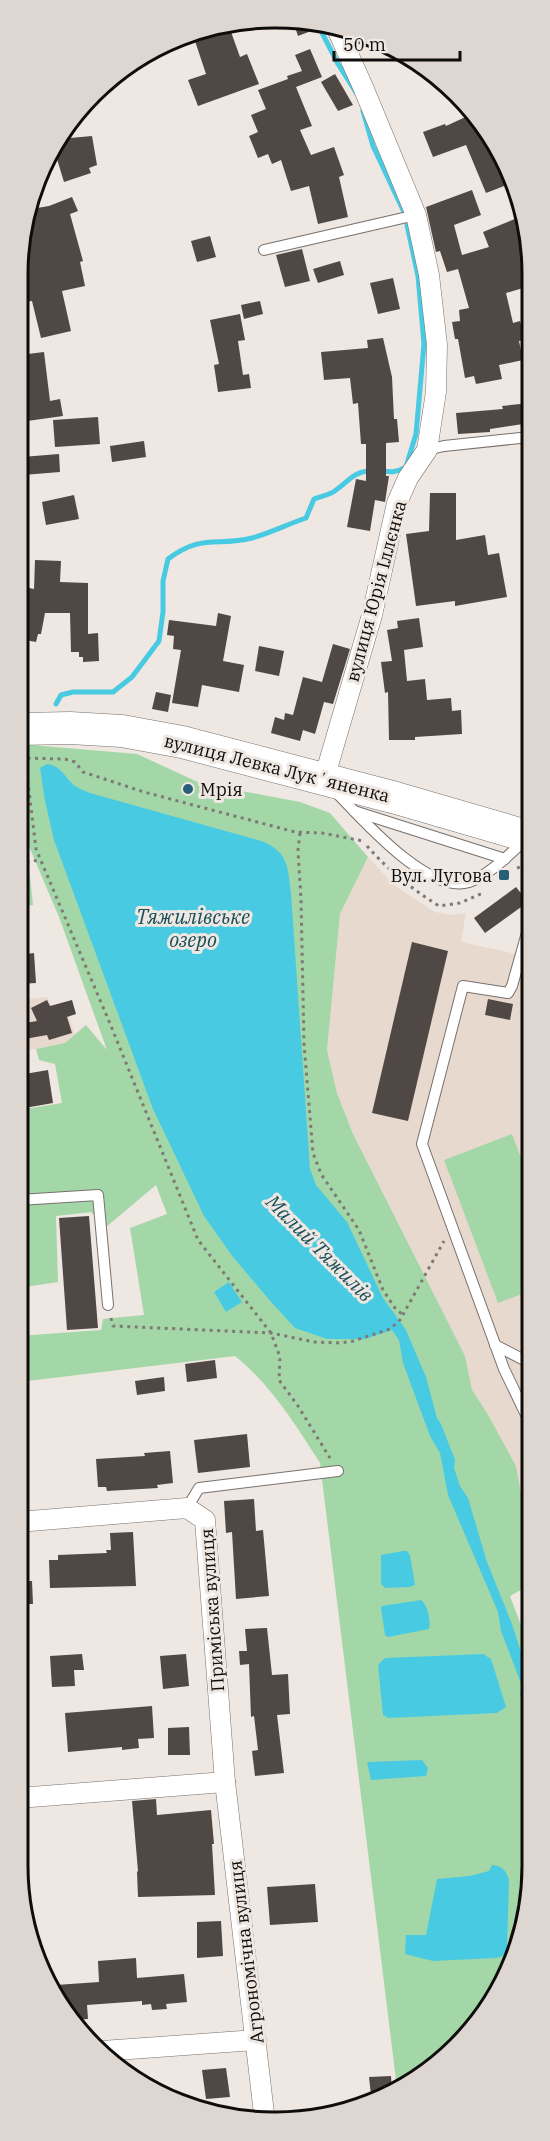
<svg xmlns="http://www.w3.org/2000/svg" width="550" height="2141" viewBox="0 0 550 2141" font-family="'IBM Plex Serif',serif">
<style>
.built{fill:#e8d9cf}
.green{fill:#a4d7a8}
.water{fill:#48cbe2}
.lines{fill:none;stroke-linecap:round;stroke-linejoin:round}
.stream{stroke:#48cbe2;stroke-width:5}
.building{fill:#4f4844}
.lane-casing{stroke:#77706c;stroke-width:12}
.street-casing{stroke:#77706c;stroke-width:21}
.primary-casing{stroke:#77706c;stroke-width:33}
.path{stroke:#7e7975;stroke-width:3;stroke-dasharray:3 4.5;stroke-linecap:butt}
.lane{stroke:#fff;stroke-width:10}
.street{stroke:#fff;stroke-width:20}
.primary{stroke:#fff;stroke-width:32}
.poi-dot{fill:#275f79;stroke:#efe7e2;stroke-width:2}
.labels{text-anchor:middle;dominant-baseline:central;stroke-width:6;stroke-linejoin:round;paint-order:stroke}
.street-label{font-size:18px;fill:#0f0d0b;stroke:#efe7e2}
.poi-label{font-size:18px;fill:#0f0d0b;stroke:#efe7e2;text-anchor:start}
.water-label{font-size:20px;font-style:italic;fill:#174e58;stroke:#efe7e2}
.rim{fill:none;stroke:#0f0d0b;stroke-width:3}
</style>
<rect width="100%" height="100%" fill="#efe7e2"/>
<g class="built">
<path d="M368,857L394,885L435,912L451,915L466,913L461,942L530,957V976L525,997L522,1101L530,1119V1585L337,1093L327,1050L340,914Z"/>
<path d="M47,997L58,1020L69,1017L75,1035L65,1043L25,1051L23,1042L19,1043V1000Z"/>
</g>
<g class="green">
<path d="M20,744L137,754L200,783L300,802L330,813L368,857L340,914L327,1050L337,1093L353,1134L465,1356L472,1390L487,1413L516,1466L530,1544V1585L510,1596L530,1649V1900L498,1994L432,2070L397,2088L320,1463C296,1425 270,1384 235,1356L19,1382V1336L101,1330L103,1319L144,1315L130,1228L167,1214L156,1185L106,1227L91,1212L56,1216L58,1282L25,1287L19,1223V1110L62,1103L55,1064L39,1060L36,1049L65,1043L86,1025L107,1050L59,917L28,844Z"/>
<path d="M19,844L29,868L33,905L19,907Z"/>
<path d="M512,1134L530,1182V1291L498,1303L444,1160Z"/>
</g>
<g class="water">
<path d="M47,764C62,766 64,777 75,786C80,789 85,791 90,793L261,841C288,851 288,867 291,893L310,1169L316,1185L347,1222L383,1298L406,1330L426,1377L437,1418L441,1424L455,1460L454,1468L460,1486L468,1498L487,1562L512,1624L530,1680V1728L520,1694L522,1686L501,1631L498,1612L448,1495L440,1453L430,1436L403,1363L399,1340L392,1330L365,1339H327L295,1328L272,1303L233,1257L204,1216L153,1109L54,840L45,801L40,768Z"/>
<path d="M229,1282L242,1302L226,1312L214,1292Z"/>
<path d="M403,1551H407L410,1555L415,1585L410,1587L385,1588L381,1584V1555Z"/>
<path d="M421,1600C428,1605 431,1622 429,1629L388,1637L385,1635L381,1608L382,1606Z"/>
<path d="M483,1654L491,1659L506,1707L497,1713L388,1718L383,1715L378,1665L385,1658Z"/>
<path d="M422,1760L428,1768L426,1776L371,1780L367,1762Z"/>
<path d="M492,1865C502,1866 506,1870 509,1880L507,1949L503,1956L496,1958L433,1961L405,1954L406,1935H426L437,1879L470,1876L489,1871Z"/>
</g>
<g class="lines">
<g class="stream">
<path d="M317,23L338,64L357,94"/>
<path d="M363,111L373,146L403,210"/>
<path d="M56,704L61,695L73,692H113L132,677L159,641L163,612V581L168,559C202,533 217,547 252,538C270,533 288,524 306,518L314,499C321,496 331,495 336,490C348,482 353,472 369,471C385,469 391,476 406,467L416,434L424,344L418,276L407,225"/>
</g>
</g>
<g class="building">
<path d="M307,20L311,31L298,36L293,21Z"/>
<path d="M230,29L240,57L247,54L259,84L198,106L188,80L206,74L195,41Z"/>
<path d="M310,49L322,77L296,87L312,126L300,130L311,155L334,147L344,175L339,177L348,217L318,224L309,186L291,191L281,160L272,164L268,154L258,158L249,136L258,132L251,115L266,109L258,90L288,79L287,76L302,71L295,55Z"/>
<path d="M335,74L353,105L338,111L321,82Z"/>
<path d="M472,114L495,147L505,171L508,170L512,183L486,193L466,145L433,157L423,132L445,124L446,126Z"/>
<path d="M92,136L97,165L89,168L91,173L64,182L53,146L59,139Z"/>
<path d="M472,190L481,215L454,225L462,255L489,247L483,232L522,216L530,242V286L506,293L513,323L520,321L525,340L519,341L523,360L499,365L502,379L476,384L474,376L465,378L458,339H455L452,322L460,321L459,310L469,308L458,269L447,272L440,251L436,252L426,207Z"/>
<path d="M72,197L78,211L70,214L83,261L80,262L85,286L62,291L71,331L41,338L32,301L20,303V241L31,209L49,206Z"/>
<path d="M210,236L216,257L197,262L191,241Z"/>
<path d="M302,249L310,281L285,287L276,255Z"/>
<path d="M340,261L344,275L318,283L313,269Z"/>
<path d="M393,278L400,309L378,314L370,283Z"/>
<path d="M260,301L263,314L244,319L241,305Z"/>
<path d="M240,314L245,340L238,341L243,375L249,374L251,388L218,392L214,365L219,364L210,320Z"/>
<path d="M383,338L392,377L394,419H397L399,442L386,443V476H389L385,502L375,500L370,531L347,527L356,479L366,481V444H361L358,403L353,404L350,378L324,380L321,352L368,348L367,340Z"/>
<path d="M44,352L50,401L60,399L63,416L20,422V355Z"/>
<path d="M530,403V423L490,429V432L458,434L456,413L503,409L502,406Z"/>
<path d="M98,417L100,444L55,447L53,420Z"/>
<path d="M144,441L146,457L112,462L110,446Z"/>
<path d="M59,454L60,472L23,475L22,457Z"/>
<path d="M430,493H456V540L485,535L488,555L499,553L507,597L455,606V601L416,606L406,534L429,531Z"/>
<path d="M74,495L79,519L46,525L42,502Z"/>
<path d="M35,560L61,561L60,582L88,583V634L98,633L99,661L83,662V657H79V652H71L70,613H45L41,634H38L36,642L20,639V586L34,589Z"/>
<path d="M218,613L231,616L223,661L244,665L239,692L202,685L198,707L172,703L181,650L173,649L174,636L167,635L169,620L216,626Z"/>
<path d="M419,618L423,647L404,650L407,681L425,679L427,700L451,698L452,711L461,710L462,734L415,737V740H389L388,692L385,693L381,662L392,661L387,630L398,628L397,621Z"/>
<path d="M333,644L350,649L333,704L324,702L315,734L303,730L300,741L271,733L275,717L284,720L285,713L293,715L303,677L322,682Z"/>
<path d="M259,646L284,651L279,676L255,671Z"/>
<path d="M156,692L171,695L168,712L152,709Z"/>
<path d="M516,887L528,902L485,933L474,918Z"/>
<path d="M412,942L448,951L408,1121L372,1113Z"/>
<path d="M34,953L36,983L19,984V955Z"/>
<path d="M488,999L513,1004L510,1020L485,1015Z"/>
<path d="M47,1000L50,1006L72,1000L76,1014L67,1017L72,1033L49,1040L47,1035L19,1040V1024L37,1021L31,1008Z"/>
<path d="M48,1070L53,1103L19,1109V1075Z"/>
<path d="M89,1216L98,1328L67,1330L59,1218Z"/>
<path d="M215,1360L217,1378L187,1382L185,1364Z"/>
<path d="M164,1377L165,1391L137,1395L135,1381Z"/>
<path d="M247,1434L250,1467L198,1473L194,1440Z"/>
<path d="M170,1451L173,1483L157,1485L158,1488L107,1491L106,1487H98L96,1459L145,1456L144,1453Z"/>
<path d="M254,1499L256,1531L263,1530L269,1596L236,1599L232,1532L226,1533L224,1501Z"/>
<path d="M133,1532L136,1586L50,1588L49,1560H58V1555L107,1553L106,1550H111L110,1533Z"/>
<path d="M18,1581H32L33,1604H18Z"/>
<path d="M267,1628L272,1675L288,1674L290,1714L277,1715L284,1773L255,1776L252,1751L258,1750L254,1716L251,1717L249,1664L240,1665L239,1651H247L245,1629Z"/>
<path d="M82,1654L84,1670H74L75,1686L52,1687L50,1656Z"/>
<path d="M186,1654L189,1686L163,1689L160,1656Z"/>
<path d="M152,1706L154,1738L138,1739L139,1748L122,1750V1747L68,1752L65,1713Z"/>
<path d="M189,1727L190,1755H168V1728Z"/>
<path d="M156,1799L157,1815L211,1810L214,1844H212L215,1895L138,1897L137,1872L138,1871L132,1801Z"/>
<path d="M315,1884L318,1922L270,1925L267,1887Z"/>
<path d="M221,1921L223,1956L197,1958V1922Z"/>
<path d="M136,1958L137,1978L184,1974L187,2002L166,2004L167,2009L152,2010L151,2004L142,2005V2001L87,2005L88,2019L72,2020L57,1996L56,1985L99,1982L98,1961Z"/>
<path d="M226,2068L230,2097L206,2099L202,2070Z"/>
<path d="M391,2076L392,2091L386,2094L371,2095L369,2077Z"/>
</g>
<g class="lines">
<g class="lane-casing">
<g id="lane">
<path d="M264,250L416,215"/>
<path d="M427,450L444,446L530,437"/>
<path d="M336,792C362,819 428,895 469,882C488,876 510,854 524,841"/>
<path d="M354,811L505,859"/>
<path d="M19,1200L98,1195L108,1305"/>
<path d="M495,1345L530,1363"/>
<path d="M530,1423L504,1369L422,1144L463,986L508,993L512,986L530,922"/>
<path d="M187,1508L199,1488L338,1471"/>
</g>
</g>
<g class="street-casing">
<g id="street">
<path d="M324,779L372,615L397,503L408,478L427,450L436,392L437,345L429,275L416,215L363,87L337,29"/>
<path d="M18,1522L187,1508L205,1520L225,1782L265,2122"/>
<path d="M18,1798L225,1782"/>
<path d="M102,2051L256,2040"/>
</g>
</g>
<g class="primary-casing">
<path id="primary" d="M20,729L70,728L122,731L182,742L396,798L530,837"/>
</g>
<g class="path">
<path d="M20,758L65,759L75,762L83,772L144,792L295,832L322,833L363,841"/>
<path d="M25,758L36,849L111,1026L198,1240L271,1333L280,1357L279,1380L298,1406L330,1458"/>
<path d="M300,833L298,850L301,900L304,1044L313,1153L321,1174L359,1230L383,1290L395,1308L403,1315"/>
<path d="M367,846C388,870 412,889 439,906L460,903L483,893"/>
<path d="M19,863L40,860"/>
<path d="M517,868L530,864"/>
<path d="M111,1318L113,1326L271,1333L314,1342L340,1343L353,1341L390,1329L400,1320L444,1241"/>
</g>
<use href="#lane" class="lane"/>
<use href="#street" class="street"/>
<use href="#primary" class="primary"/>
</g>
<g class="poi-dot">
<circle cx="188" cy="789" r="6"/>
<rect x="498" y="869" width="12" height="12" rx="3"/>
</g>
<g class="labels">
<g class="street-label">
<text transform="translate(376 591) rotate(-75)">вулиця Юрія Іллєнка</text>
<text transform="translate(277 768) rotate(14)">вулиця Левка Лукʼяненка</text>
<text transform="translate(212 1610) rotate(-94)">Приміська вулиця</text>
<text transform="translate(246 1952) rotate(-97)">Агрономічна вулиця</text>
</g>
<g class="poi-label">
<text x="200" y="789">Мрія</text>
<text x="492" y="875" text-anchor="end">Вул. Лугова</text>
</g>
<g class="water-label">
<text x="193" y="916">Тяжилівське<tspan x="193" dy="23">озеро</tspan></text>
<text transform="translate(320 1248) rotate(45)">Малий Тяжилів</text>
</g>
</g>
<path d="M0 0H550V2141H0ZM274 28H276A246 246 0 0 1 522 274V1866A246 246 0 0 1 276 2112H274A246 246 0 0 1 28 1866V274A246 246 0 0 1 274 28Z" fill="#ddd6d1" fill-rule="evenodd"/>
<path class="rim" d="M274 28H276A246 246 0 0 1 522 274V1866A246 246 0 0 1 276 2112H274A246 246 0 0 1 28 1866V274A246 246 0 0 1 274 28Z"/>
<path d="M334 51v9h126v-9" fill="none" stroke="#0f0d0b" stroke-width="3"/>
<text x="343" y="51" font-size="18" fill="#0f0d0b" stroke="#efe7e2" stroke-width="4.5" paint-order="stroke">50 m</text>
</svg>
